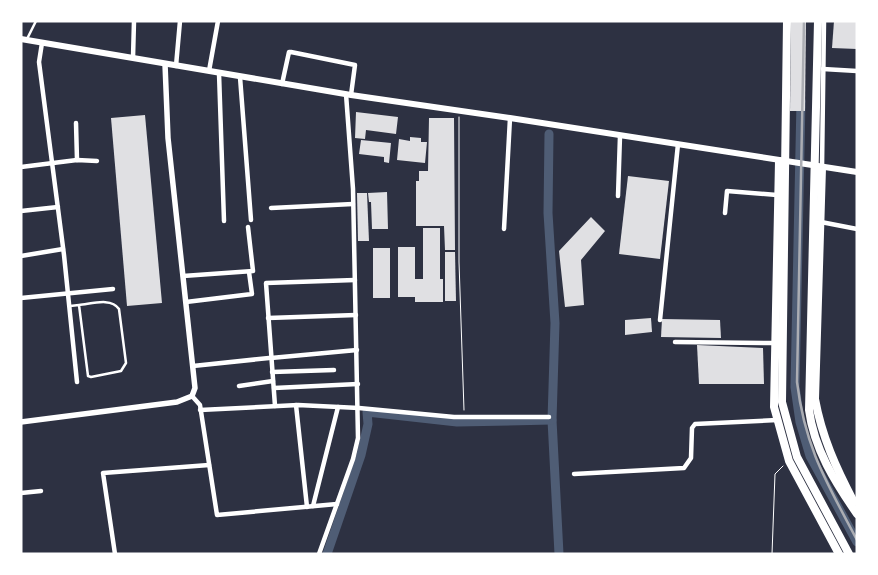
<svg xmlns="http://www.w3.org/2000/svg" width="878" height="575" viewBox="0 0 878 575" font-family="Roboto,sans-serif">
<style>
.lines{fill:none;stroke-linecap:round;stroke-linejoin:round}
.canal{stroke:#4f5d75;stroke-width:9}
.building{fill:#e0e0e3}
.path{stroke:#fff;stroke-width:1}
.service{stroke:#fff;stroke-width:2.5}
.minor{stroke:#fff;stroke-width:4.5}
.tertiary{stroke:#fff;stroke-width:5.5}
.secondary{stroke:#fff;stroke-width:6}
.primary{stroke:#fff;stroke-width:8}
.rail{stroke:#abadb3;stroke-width:2.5}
</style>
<rect width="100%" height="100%" fill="#2d3142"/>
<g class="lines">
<g class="canal">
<path d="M801,101L795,387L800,422L810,456L857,542"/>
<path d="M549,134L548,213L555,323L552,420L559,554"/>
<path d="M327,554L361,455L368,424L367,412L457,422L552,420"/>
</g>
</g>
<g class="building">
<path d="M791,21H806L805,111H790Z"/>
<path d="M834,21H857V49L832,48Z"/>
<path d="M356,112L398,117L396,134L366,130L365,139L355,138Z"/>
<path d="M145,115L162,303L127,306L111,118Z"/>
<path d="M429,118H454L455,250H445L444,226H416V181H419V171H439H428Z"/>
<path d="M410,137L421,138V142H427L425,163L397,160L399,139L410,141Z"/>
<path d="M361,140L391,143L389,163L384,162V157L359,154Z"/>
<path d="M628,176L669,181L660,259L619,254Z"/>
<path d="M387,192L388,229H372L371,202H369L368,193Z"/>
<path d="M357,193H367L369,241H358Z"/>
<path d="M591,217L605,231L581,260L584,305L565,307L559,251Z"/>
<path d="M423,228H440V279H443V302H415V279H423Z"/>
<rect x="398" y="247" width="17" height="50"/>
<rect x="373" y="248" width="17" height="50"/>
<path d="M445,252H455L456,301H445Z"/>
<path d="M651,318L652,332L625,335V320Z"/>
<path d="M662,319L720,320L721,338L661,337Z"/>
<path d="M697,345L763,348L764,384H699Z"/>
</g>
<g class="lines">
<g class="path">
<path d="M459,117V262L464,410"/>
<path d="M772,554L775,474L783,466"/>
</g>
<g class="service">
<path d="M27,39L36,21"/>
<path d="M70,306L79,305L88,376L91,377L121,371L126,363L119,309C111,297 91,304 79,305"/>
</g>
<g class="minor">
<path d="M42,43L39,62L64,255L77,382"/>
<path d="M133,58L134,21"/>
<path d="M176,66L180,21"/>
<path d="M823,69L857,71"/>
<path d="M209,71L218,21"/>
<path d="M219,73L224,221"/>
<path d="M240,77L251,220"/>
<path d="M282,84L289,52H291L355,65L351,95"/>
<path d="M76,123L77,160"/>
<path d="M21,167L77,160L97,161"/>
<path d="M822,168L824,21"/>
<path d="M618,196L620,136"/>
<path d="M271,208L353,204"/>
<path d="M21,211L58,207"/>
<path d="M725,213L727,191L777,195"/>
<path d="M821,222L857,229"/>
<path d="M504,229L510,118"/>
<path d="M21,256L63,249"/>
<path d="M183,276L253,271L248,227"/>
<path d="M21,298L113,289"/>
<path d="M186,302L252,294L249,272"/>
<path d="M268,318L356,315"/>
<path d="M660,320L678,144"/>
<path d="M675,342L774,343"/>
<path d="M271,358L357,350"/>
<path d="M193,366L269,358"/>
<path d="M272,372L334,370"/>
<path d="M239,386L273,381"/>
<path d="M274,388L358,384"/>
<path d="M192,396L200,405L217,515L337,504"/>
<path d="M296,405L307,507"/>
<path d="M275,406L266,283L355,280"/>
<path d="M200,410L298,405L359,408L454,417H549"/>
<path d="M574,474L684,468L691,458L692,428L695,424L777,420"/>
<path d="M21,493L41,491"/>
<path d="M313,506L338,407"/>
<path d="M115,554L103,473L209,465"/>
<path d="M319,554L353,459L358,438L353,189L346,94"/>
</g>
<path class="tertiary" d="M21,422L177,402L192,396L195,388L168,138L165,64"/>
<path class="secondary" d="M21,39L351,95L510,118L857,172"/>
<g class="primary">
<path d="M787,21L782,402L797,457L849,554"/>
<path d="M818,21L809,410C814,449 835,482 857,514"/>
<path d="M779,161L774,407L789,461L839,554"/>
<path d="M822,168L815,399C822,437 836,468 854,502"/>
</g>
<path class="rail" d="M804,21L797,382C805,448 827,483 857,540"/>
</g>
<rect width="878" height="575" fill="none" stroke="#ffffff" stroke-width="45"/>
</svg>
